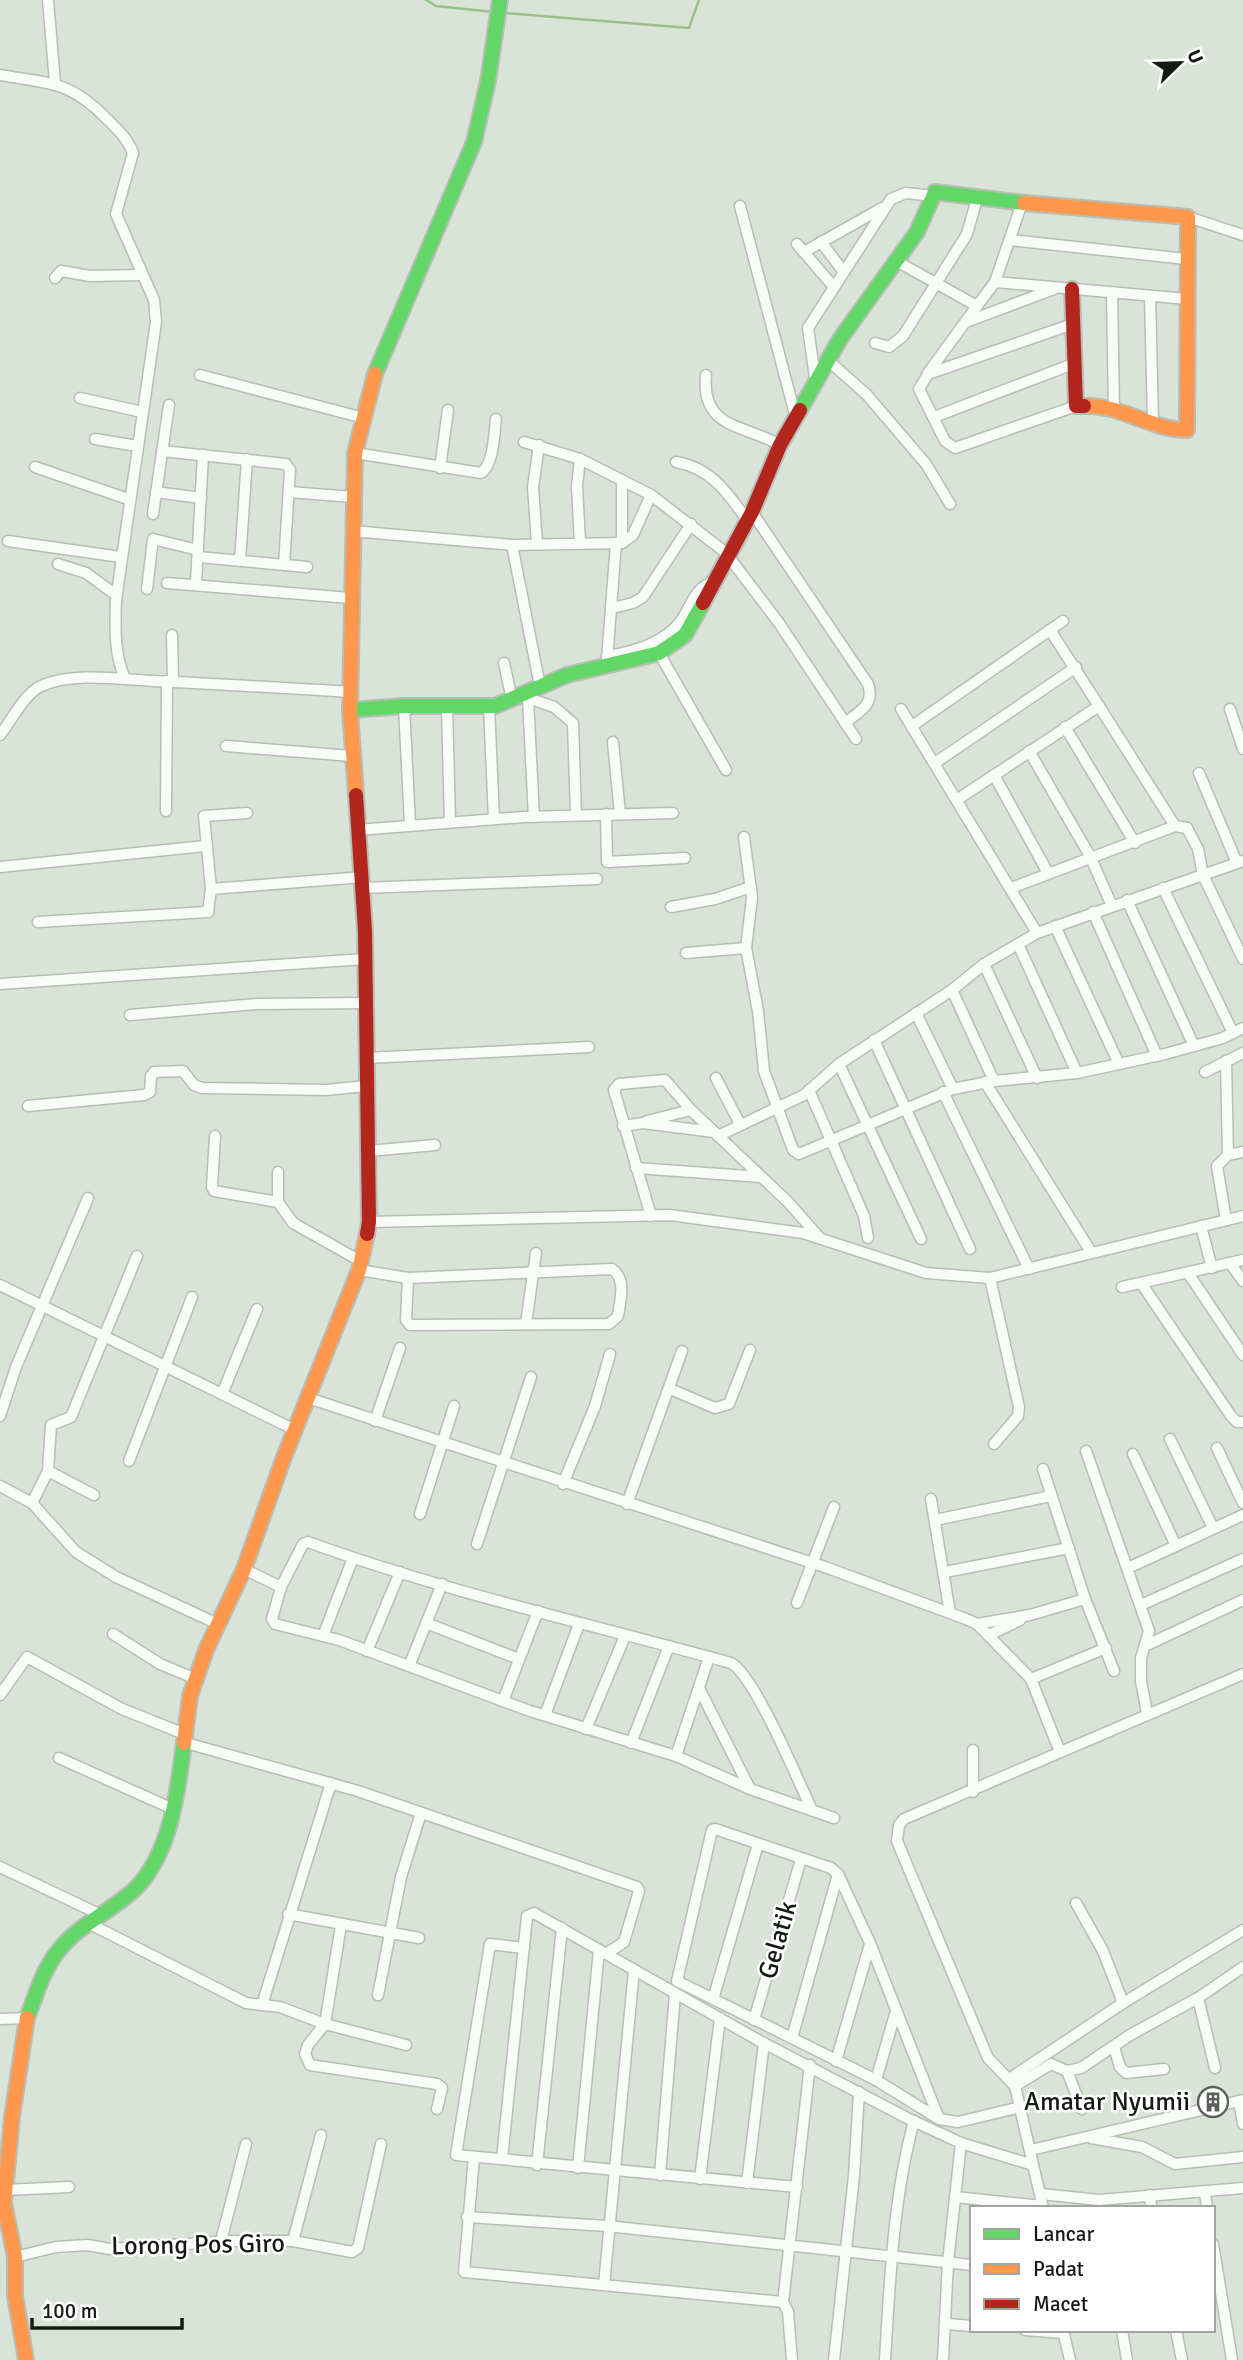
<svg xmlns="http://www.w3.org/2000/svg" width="1243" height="2360" viewBox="0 0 1243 2360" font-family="Signika,sans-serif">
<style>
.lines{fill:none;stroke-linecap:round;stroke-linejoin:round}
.stream{stroke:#98c18d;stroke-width:2.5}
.street-casing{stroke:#b7beb5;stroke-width:13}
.fast-casing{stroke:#b7beb5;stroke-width:18}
.slow-casing{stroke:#b7beb5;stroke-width:18}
.jam-casing{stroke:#b7beb5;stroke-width:18}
.street{stroke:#f9fbf9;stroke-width:10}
.fast{stroke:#63d668;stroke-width:14}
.slow{stroke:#ff974d;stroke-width:14}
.jam{stroke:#b3261e;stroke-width:14}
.labels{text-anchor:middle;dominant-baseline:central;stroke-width:5;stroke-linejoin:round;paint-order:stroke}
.street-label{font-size:26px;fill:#151b14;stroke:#fff}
.poi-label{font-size:26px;fill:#151b14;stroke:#fff;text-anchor:end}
</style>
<rect width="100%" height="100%" fill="#dae3d7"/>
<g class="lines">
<g class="stream">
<path d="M426,0L436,6L494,12"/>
<path d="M505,13L689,28L699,0"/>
</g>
<g class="street-casing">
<g id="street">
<path d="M48,0L55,83"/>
<path d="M0,75C50,84 69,80 107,119C117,129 128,139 133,153L116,214L154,300L156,322L116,600C115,627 114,654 125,679"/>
<path d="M740,206L796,418"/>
<path d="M1188,217L1243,235"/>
<path d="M1010,240L1186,259"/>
<path d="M821,242L843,271"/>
<path d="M797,244L833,286"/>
<path d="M804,252L882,208"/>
<path d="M898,262L977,306L995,282L1022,203"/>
<path d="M55,278L61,271L90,276L142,275"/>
<path d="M995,282L1188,299"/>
<path d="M1112,293L1114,409"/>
<path d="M1150,296L1153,423"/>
<path d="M966,322L1054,289"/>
<path d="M1073,324L928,374L919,389L945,441L955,448L1076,406"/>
<path d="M875,343L889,347L903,336L967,234L978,195"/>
<path d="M830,362L867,395L926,464L950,504"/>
<path d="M928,373L977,306"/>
<path d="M200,375L360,417"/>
<path d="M706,375C701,429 743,424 780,445"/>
<path d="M816,384L808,328L891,199L906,193L934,196"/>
<path d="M80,398L142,412"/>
<path d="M934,417L1073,364"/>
<path d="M95,439L137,446"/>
<path d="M524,442L580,459L651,495L725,552L779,623L856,739"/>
<path d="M162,451L286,464L290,470L284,565"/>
<path d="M355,453L481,473C494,464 494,434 496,419"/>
<path d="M580,459L577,486L580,543"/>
<path d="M676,462C711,468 728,493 747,520"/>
<path d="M35,467L128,499"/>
<path d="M440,468L448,410"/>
<path d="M156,492L201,498"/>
<path d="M289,492L353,497"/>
<path d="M752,512L868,684C875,705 860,711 845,723"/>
<path d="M153,514L169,405"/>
<path d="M352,531L512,545L622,543L633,535L651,495"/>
<path d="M8,541L121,557"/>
<path d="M537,543L533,487L539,445"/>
<path d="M622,543V481"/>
<path d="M512,545L540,686"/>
<path d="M198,557L307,567"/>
<path d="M240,561L247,459"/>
<path d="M58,564L86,573L116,595"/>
<path d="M167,583L350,598"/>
<path d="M196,583L203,455"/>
<path d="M147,589L153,539L198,550"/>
<path d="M612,608L633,603L643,597L691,524"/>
<path d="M1050,630L1099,706"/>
<path d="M172,635L173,681"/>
<path d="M659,653L726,770"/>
<path d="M607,656C633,652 663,644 680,622C692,606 693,589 713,582"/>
<path d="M607,660L616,543"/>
<path d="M504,663L512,700"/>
<path d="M527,693L528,698L554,707L573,723L576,815"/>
<path d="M528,698L534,817"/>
<path d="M404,706L410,824"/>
<path d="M447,706L450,822"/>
<path d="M489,706L494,819"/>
<path d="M901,709L1037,933"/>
<path d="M1230,709L1243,749"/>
<path d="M912,726L1063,621"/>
<path d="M1065,727L1135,843"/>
<path d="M0,735C12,720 24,694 41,686C73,672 118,679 153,681C218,684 284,688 350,692"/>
<path d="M613,742L620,814"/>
<path d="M226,746L352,756"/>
<path d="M1029,751L1090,856L1112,906"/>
<path d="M935,763L1076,667"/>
<path d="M1199,773L1237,863"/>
<path d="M994,775L1048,873"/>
<path d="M958,799L1099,706L1175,826"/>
<path d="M166,811L167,681"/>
<path d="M606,814L607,862L685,858"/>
<path d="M358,830L524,817L673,813"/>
<path d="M744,837L752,898L746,948L758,1011L764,1071L793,1150L799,1154L953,1089L994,1081L1077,1073L1165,1054L1223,1038L1243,1028"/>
<path d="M0,867L205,846"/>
<path d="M363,888L597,879"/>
<path d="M1011,888L1175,826L1187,828L1198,849L1203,875L1243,959"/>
<path d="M1163,888L1233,1033"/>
<path d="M211,889L363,877"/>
<path d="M1127,900L1194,1046"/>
<path d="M671,907L715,899L751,887"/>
<path d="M1093,912L1157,1056"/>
<path d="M38,922L208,912L211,889L204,816L247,813"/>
<path d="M1055,926L1119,1064"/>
<path d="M1018,944L1077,1073"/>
<path d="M686,953L746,948"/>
<path d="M984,964L1037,1078"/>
<path d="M0,984L365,959"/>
<path d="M952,990L994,1081"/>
<path d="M916,1013L953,1089"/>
<path d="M130,1015L257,1004L366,1003"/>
<path d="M874,1040L970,1249"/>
<path d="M366,1058L589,1047"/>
<path d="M1226,1061L1228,1155"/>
<path d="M839,1064L921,1239"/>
<path d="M1205,1072L1243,1053"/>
<path d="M716,1078L740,1124"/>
<path d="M985,1082L1091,1252"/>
<path d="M809,1090L864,1216L868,1238"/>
<path d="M943,1092L1029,1269"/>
<path d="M28,1106L144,1095L150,1092L151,1076L154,1072L183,1071L194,1085L202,1088L326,1090L366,1086"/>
<path d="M647,1121L691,1110"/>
<path d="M623,1126L643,1123L714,1132"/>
<path d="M215,1136L212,1187L214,1191L278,1202"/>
<path d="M718,1136L804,1095L839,1064L952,990L984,964L1037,933L1243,861"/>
<path d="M368,1151L435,1145"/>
<path d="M636,1168L761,1177"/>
<path d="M278,1172V1202L293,1223L362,1262"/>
<path d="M651,1216L614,1090L619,1084L665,1080L691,1110L789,1203L818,1236"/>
<path d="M1226,1220L1217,1166L1228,1155L1243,1152"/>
<path d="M369,1222L670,1215L803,1233L926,1273L990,1278L1243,1216"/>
<path d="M1201,1226L1212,1268"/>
<path d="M1230,1263L1243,1281"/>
<path d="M359,1270L408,1278L612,1269C627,1280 620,1300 618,1316L609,1324L410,1325L406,1320L408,1278"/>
<path d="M1188,1273L1243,1355"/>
<path d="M990,1278L1019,1407L1018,1416L994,1444"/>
<path d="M1141,1283L1231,1416L1237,1422H1243"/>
<path d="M0,1285L295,1430"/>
<path d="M1122,1287L1243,1260"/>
<path d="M526,1323L536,1253"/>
<path d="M670,1389L715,1408L729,1404L750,1350"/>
<path d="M222,1394L257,1309"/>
<path d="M308,1398L825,1567L966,1619L977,1624L1031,1679L1060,1752"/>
<path d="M0,1416L16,1367L88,1198"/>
<path d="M375,1421L400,1348"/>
<path d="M1170,1439L1213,1528"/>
<path d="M1217,1448L1243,1503"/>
<path d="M1086,1451L1149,1631L1141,1658V1681L1147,1713"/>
<path d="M1133,1454L1176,1546"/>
<path d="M129,1461L192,1297"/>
<path d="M1043,1469L1085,1599L1114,1671"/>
<path d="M48,1471L94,1495"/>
<path d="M563,1484L595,1406L610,1354"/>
<path d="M0,1486L32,1503L76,1552L116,1577L220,1625"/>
<path d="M931,1499L950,1613"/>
<path d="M32,1503L48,1471L51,1425L71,1417L137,1256"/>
<path d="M627,1504L682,1351"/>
<path d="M420,1514L454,1406"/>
<path d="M935,1520L1051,1496"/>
<path d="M477,1544L531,1377"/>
<path d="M1128,1568L1243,1515"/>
<path d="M244,1569L281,1587"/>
<path d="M945,1572L1069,1548"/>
<path d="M797,1603L834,1507"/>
<path d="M1141,1605L1243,1559"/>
<path d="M426,1623L519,1659"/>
<path d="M977,1624L1030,1615L1085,1599"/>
<path d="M113,1634L160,1664L196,1679"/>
<path d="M989,1635L1020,1620"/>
<path d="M323,1636L353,1558"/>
<path d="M1147,1645L1243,1600"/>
<path d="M367,1651L400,1572"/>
<path d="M409,1666L442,1584"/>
<path d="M1031,1679L1106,1648"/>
<path d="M699,1688L750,1789"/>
<path d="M0,1695L27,1657L122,1709L187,1735"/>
<path d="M503,1701L538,1611"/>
<path d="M545,1715L579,1624"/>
<path d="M586,1729L625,1636"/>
<path d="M186,1743L358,1791L637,1887L639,1891L624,1942L606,1954"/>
<path d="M631,1743L669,1646"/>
<path d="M676,1756L709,1657"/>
<path d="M59,1758L173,1809"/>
<path d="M973,1792V1750"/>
<path d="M812,1810C798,1781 755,1676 731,1663C590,1624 446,1592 308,1542L303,1544L281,1587L272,1619L275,1624L339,1640L530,1711L676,1756L750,1789L834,1818"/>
<path d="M0,1867L101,1915"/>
<path d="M1076,1903L1103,1951L1123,2003"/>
<path d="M288,1914L419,1938"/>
<path d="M90,1924L246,2003L280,2007L325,2024L406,2045"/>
<path d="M341,1925L325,2024L308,2045L305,2054L310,2065L437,2084L442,2088L437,2109"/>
<path d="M524,1948L490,1944L456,2155L797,2187"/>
<path d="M378,1995L401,1877L421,1813"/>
<path d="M714,1996L758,1844"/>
<path d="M1198,1998L1215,2068"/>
<path d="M262,2005L331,1783"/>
<path d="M0,2019L27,2018"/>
<path d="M754,2020L801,1859"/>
<path d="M792,2038L838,1874"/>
<path d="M1114,2047L1120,2067L1126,2073L1164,2069"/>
<path d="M836,2061L870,1944"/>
<path d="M1067,2071L1082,2109"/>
<path d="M1009,2079L1123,2003L1243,1930"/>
<path d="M876,2080L896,2011"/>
<path d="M1015,2086L1051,2064L1067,2071L1081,2068L1130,2035L1198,1998L1243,1967"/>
<path d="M1239,2101L1243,2124"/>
<path d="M939,2119L870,1943L838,1874L831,1868L715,1829L712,1830L677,1981L876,2080L939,2119L958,2122L1021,2107"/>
<path d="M1091,2138L1142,2147L1175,2164L1243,2157"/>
<path d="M1031,2150L1243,2100"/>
<path d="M474,2157L464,2272L783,2302L788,2312L792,2360"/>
<path d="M502,2159L527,1916L534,1913L758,2040L909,2119L961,2143L1033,2165"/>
<path d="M537,2165L562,1928"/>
<path d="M578,2168L599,1950"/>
<path d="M660,2175L675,1994"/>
<path d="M700,2179L720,2018"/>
<path d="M747,2183L764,2043"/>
<path d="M5,2190L69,2187"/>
<path d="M1205,2192L1207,2208"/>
<path d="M1041,2194L1099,2200L1243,2188"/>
<path d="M1149,2195L1152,2208"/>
<path d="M955,2197L1042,2206"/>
<path d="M1043,2208L1015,2086L988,2058L897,1841L899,1825L904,1819L1243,1674"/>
<path d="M467,2217L607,2226L972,2265"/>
<path d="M221,2241L246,2144"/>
<path d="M293,2241L321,2135"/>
<path d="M1213,2244L1232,2360"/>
<path d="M15,2257L56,2247L87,2245L110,2249L231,2241H293L352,2252L358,2248L381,2144"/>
<path d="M604,2285L634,1970"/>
<path d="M783,2302L810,2065"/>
<path d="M946,2324L972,2326"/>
<path d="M1025,2330L1064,2333"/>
<path d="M1063,2330L1070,2360"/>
<path d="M1122,2330L1127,2360"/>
<path d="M1176,2330L1182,2360"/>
<path d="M834,2360L854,2176L859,2092"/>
<path d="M885,2360C890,2280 893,2198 914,2121"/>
<path d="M943,2360L948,2262L961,2143"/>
</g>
</g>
<g class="fast-casing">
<g id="fast">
<path d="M375,374L474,142L488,81L500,0"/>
<path d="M800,410L840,339L917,232L935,192L1024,203"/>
<path d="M350,710L404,706H495L567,675L659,653L685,635L703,603"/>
<path d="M27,2018C36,1995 43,1969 59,1950C78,1925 112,1911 135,1889C171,1853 178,1790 184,1743"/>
</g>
</g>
<g class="slow-casing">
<g id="slow">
<path d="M1024,203L1188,217L1187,430C1151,430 1120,404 1084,406"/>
<path d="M356,795L350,710L355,453L375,374"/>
<path d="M184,1743L190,1696L206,1650L244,1569L284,1457L359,1270L367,1234"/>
<path d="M26,2360L15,2296V2257L4,2203L12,2117L27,2018"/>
</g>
</g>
<g class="jam-casing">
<g id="jam">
<path d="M1072,289L1076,406H1084"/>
<path d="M703,603L752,512L780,445L800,410"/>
<path d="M356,795L365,931L369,1222L367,1234"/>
</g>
</g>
<use href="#street" class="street"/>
<use href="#fast" class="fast"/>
<use href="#slow" class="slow"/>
<use href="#jam" class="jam"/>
</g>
<defs>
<g id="building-ring" transform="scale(1.575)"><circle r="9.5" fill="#fff" stroke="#5a6158" stroke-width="1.5"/><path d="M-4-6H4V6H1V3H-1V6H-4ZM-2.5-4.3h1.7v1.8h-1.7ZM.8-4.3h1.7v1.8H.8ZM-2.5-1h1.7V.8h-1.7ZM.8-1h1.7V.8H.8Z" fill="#5a6158"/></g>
</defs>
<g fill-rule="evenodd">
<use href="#building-ring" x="1213" y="2102"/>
</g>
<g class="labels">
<g class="street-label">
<text transform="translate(778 1940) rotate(-74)">Gelatik</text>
<text transform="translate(198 2245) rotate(-1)">Lorong Pos Giro</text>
</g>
<g class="poi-label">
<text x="1190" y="2102">Amatar Nyumii</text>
</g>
</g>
<rect x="970" y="2206" width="245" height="126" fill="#ffffff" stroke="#a1a4a1" stroke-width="2"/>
<rect x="984" y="2229" width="35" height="10" fill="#63d668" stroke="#a1a4a1" stroke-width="2"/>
<text x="1033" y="2241" font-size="21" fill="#151b14">Lancar</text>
<rect x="984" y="2264" width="35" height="10" fill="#ff974d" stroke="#a1a4a1" stroke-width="2"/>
<text x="1033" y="2276" font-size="21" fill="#151b14">Padat</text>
<rect x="984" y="2299" width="35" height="10" fill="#b3261e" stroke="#a1a4a1" stroke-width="2"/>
<text x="1033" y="2311" font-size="21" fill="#151b14">Macet</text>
<g transform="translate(1180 63) rotate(67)" stroke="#ffffff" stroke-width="5" paint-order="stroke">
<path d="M0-5L12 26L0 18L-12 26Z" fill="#151b14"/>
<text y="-10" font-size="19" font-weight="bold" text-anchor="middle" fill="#151b14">U</text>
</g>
<path d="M32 2318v10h150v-10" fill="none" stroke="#151b14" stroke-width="3.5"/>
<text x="42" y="2318" font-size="21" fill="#151b14" stroke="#ffffff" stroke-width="5" paint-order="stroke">100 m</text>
</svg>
